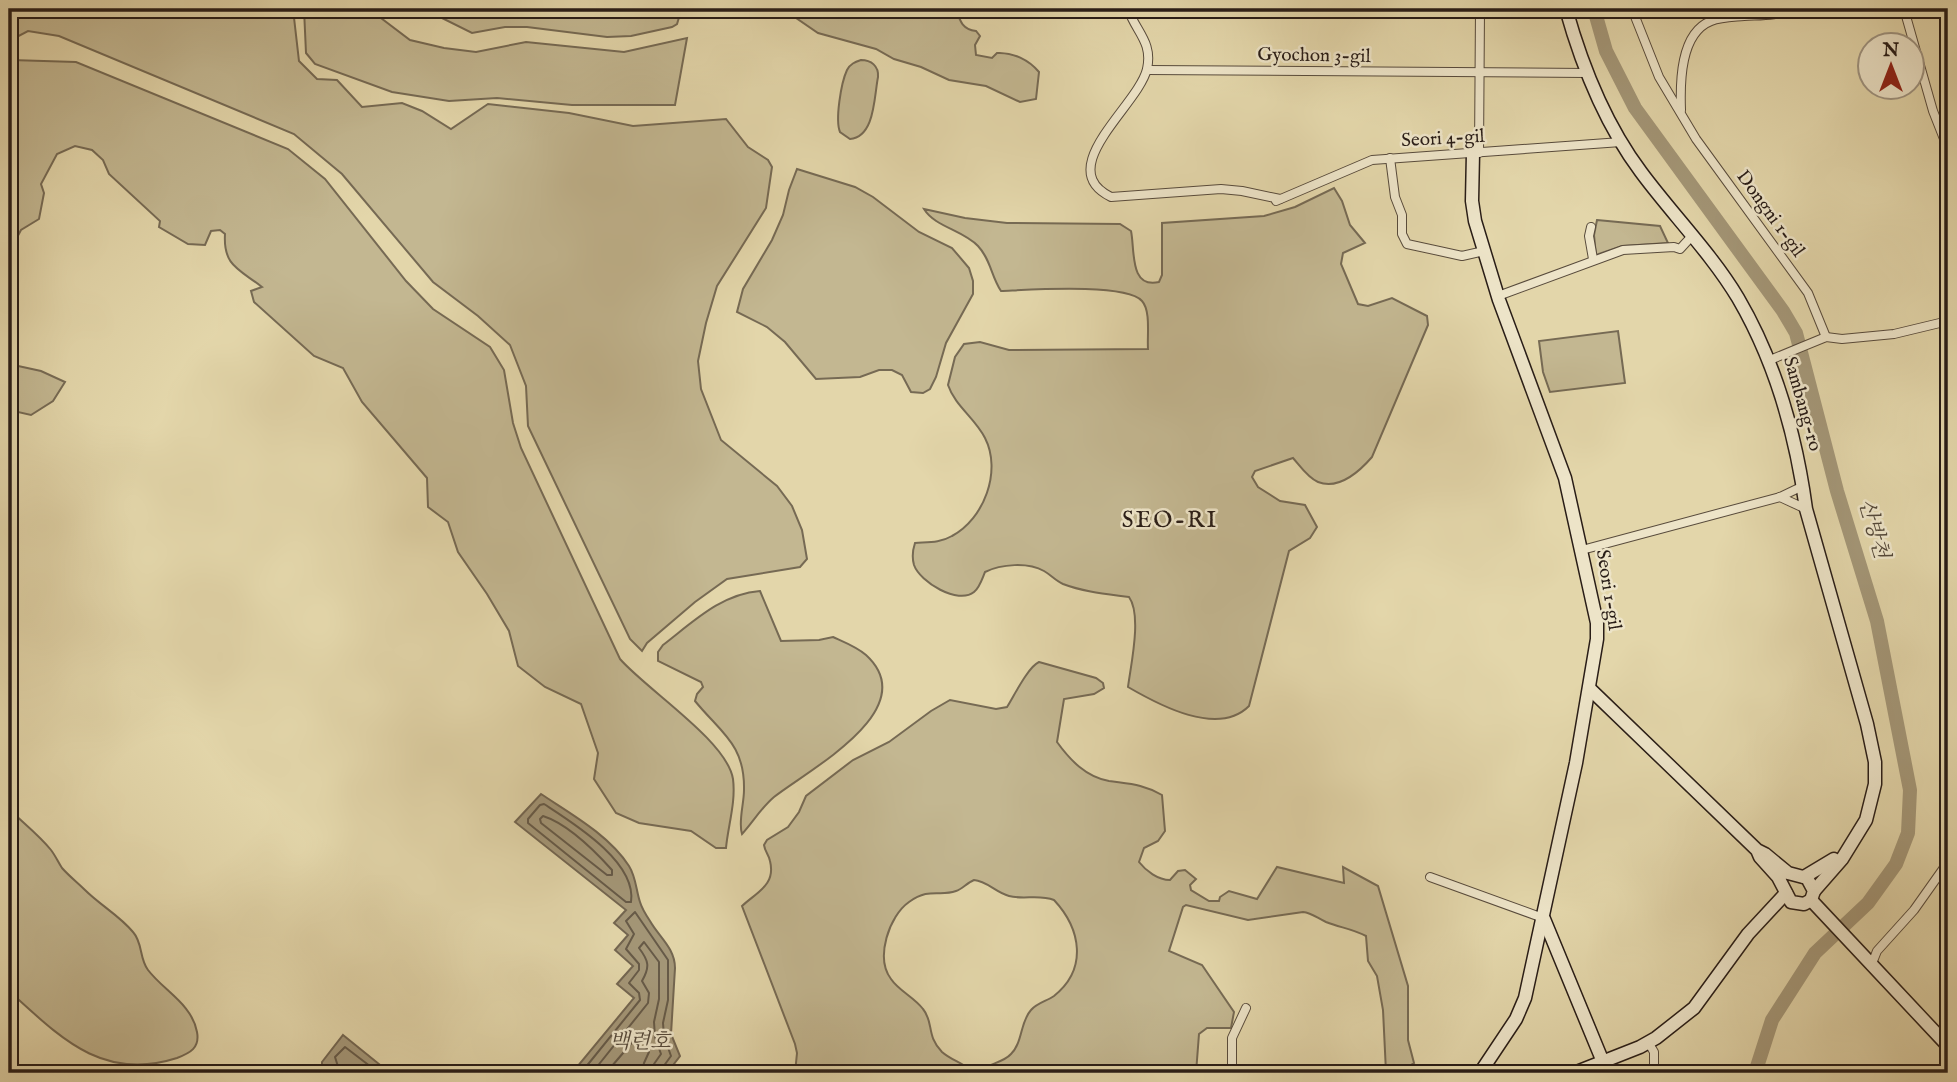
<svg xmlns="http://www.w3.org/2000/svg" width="1957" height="1082" viewBox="0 0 1957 1082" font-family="'IM FELL English','Noto Serif KR',serif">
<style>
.green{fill:#c3b791;stroke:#766a54;stroke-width:2}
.water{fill:#a49778;stroke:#736651;stroke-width:2}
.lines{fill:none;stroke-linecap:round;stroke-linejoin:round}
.shore{stroke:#665a48;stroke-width:2}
.river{stroke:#a49778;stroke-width:14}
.street-casing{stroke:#584b3c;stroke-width:10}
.secondary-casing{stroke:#291d17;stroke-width:15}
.street{stroke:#ede4c8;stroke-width:8}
.secondary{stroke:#ede4c8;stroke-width:12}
.labels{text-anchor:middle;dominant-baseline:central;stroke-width:5;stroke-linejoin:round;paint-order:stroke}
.street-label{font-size:19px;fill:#291d17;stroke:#ede4c8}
.water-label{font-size:21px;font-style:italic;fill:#544839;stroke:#ede4c8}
.quarter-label{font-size:23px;letter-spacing:2px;fill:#291d17;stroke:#ede4c8}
</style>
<rect width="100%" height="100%" fill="#e3d6aa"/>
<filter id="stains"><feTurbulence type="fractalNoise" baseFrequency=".00286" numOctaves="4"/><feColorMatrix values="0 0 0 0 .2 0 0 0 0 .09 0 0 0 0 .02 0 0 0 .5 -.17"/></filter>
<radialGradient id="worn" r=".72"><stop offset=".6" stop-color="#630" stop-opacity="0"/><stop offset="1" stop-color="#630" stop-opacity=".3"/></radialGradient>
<g class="green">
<path d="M9,9H293L299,61L317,79L337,80L362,107L402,103L422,111L451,129L488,104L569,113L633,126L726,119L748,147L768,160L772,167L766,208L717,286L706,323L698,361L701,389L721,440L777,486L792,506L802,530L807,559L800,567L727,579L695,602L647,643L642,651L630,639L528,426L526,386L510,345L478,316L433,282L342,174L294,134L59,36L28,31L9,41Z"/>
<path d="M304,9H369L410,40L444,48L476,52L526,42L624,52L687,38L675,105H572L497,98L449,101L392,92L315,64L306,53Z"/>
<path d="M416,9H716L710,11H681L677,24L672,27L631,36L607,37L527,27H505L472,33L434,14Z"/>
<path d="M783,9H956C960,21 962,29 976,31L980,36L975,45L976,55L992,58L997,53C1013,52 1029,60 1039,72L1036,99L1020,102L986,86L949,80L921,67L894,59L876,49L818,33Z"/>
<path d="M11,60L76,62L288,149L325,179L406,281L433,309L490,347L504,370L513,423L521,448L620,659C647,690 727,741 733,779C736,802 728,826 726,848H716L691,831L639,823L616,813L594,779L598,753L581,704L545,687L518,666L509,631L487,594L458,552L448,522L428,507L427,478L362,402L343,368L314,356L254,302L251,291L262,287C239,269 223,266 225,234L220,230L211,231L205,245L188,244L159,227L160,221L109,174L103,160L92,150L75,146L57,154L41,184L44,193L39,219L21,230L13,245L9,247V61Z"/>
<path d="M861,60C871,60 879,66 878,77C874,97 875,137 850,139L840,132C835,120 841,83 847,70C850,64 855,62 861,60Z"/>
<path d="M797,169L855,187L873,197L919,232L952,248L969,268L973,281V294L946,343L936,377L930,389L923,393L911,392L902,375L892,370H879L860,377L816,379L785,342L767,327L737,312L743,289L772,240L783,215L789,190Z"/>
<path d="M1334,188L1342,201L1350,225L1365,243L1343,253L1341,264L1358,304L1368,306L1392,298L1427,316L1428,325L1372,457C1359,472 1339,490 1318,482C1308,478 1300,466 1293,458L1255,471L1252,477L1258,487L1280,501L1305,505L1317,527L1310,538L1289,551L1249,706C1218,737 1159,705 1128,687C1131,664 1142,615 1129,597C1107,594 1084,592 1063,584C1056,581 1051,575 1044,571C1028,562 1001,564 985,572C982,579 980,587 974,592C958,605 920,582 914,565C912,558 913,549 915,543C928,542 940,543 952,536C984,519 1002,471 985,438C975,418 955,406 948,385L955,357L964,344L980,342L1009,350L1148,349C1147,336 1151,311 1142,301C1126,283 1028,290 1001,291C991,276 991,260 978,246C963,230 935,227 924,209L965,218L1007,223L1120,224L1131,231C1135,249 1129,289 1159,282L1162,275V223L1264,216L1295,207Z"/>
<path d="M1597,220L1660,226L1668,243L1622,246L1596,255L1594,235Z"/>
<path d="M1618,331L1625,383L1550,392L1543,372L1539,341Z"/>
<path d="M9,364L41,371L65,382L53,401L31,415L9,410Z"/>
<path d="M760,591L781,641L819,640L833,637C844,642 857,647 866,655C925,709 808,770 774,797C761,808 753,822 742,834C738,822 744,804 744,790C745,744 721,733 695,701L697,694L703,687L701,682L658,661V652L663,645C693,622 721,594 760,591Z"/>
<path d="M1039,662L1096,678L1103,683L1104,688L1094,694L1064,699L1057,742C1070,760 1086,777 1109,781C1130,784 1143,784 1162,795L1165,831L1158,841L1144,848L1139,862C1146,871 1158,880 1170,880L1178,871L1185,870L1196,879L1190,885L1191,890L1209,901H1219L1220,897L1229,891L1257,899L1277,867L1344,883L1343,867L1378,886L1408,986V1040L1414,1063L1406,1068L1386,1072L1383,1010L1377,976L1368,961L1366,936C1350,928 1341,928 1326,922C1317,918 1312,913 1303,912L1248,920L1186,905L1183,907L1169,951L1202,965L1234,1012L1231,1028H1207L1199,1034L1196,1073H979C986,1063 1002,1064 1011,1054C1023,1042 1020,1022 1031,1010C1037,1003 1047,1001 1054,996C1088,969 1081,929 1054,900C1039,894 1024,900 1009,896C995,892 987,881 974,880C967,883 962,889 956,891C939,897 930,887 909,902C889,916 875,958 891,979C899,991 914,997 923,1009C934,1022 926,1036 942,1052C952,1061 965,1063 973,1073H795L797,1053L795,1044L742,906C757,892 776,885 770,861C769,855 765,852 764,845L767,840L788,827L799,812L806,796L853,760L889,742L931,711L950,700L996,709L1007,707C1014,696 1028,667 1039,662Z"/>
<path d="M9,809C22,822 39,835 51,850C55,855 58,862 62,868C69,876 78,883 85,890C100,905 120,916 133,932C143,943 139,958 148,970C164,991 192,1004 197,1032C200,1048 190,1053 177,1058C102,1082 60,1037 9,991Z"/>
</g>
<g class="water">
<path d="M541,794C571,814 609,835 629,866C636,877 636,890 640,902C642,909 646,915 650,921C659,937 675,948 675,968L671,1034L680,1056L667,1073H572L634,998L617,984L633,966L615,950L628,935L614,923L626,910L515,822Z"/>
<path d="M343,1035L390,1073H334L331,1066L322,1065V1062Z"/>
</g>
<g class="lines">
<g class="shore">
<path d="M544,804C573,823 637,862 631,902H626L528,823V819L540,805Z"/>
<path d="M543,816C568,824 594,850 612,870V875H607L541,823L540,819Z"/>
<path d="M340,1073L335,1057L345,1047L379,1073"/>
<path d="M581,1073L640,1000L639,993L629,983L639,970V964L626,949L634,934L626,921L635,912L668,960V1000L663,1023L664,1036L671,1056L663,1067L662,1073"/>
<path d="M592,1073L648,1003L649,993L642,981C650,967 649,961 639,948L644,942L659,962V999L654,1022L655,1037L661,1054L654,1064L653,1073"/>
<path d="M606,1073L641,1032L644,1034L649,1052L644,1063L642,1073"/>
</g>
<path class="river" d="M1594,9L1606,51L1635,108L1783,311L1796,333L1837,491L1877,621L1910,790L1908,833L1896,864L1868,903L1815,953L1772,1020L1755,1073"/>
<g class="street-casing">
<g id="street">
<path d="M1128,9C1136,32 1153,42 1147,69C1138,106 1052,168 1111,197L1221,189L1242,191L1280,199"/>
<path d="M1632,9L1659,77L1696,139L1808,293L1826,337"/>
<path d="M1904,9L1933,111L1948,149"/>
<path d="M1147,70L1588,73"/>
<path d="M1681,110C1680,83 1680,33 1711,21C1721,17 1734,17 1744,16C1761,15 1777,16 1793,9"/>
<path d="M1479,153L1480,9"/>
<path d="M1390,158L1395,197L1402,215V234L1407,244L1462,256L1484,251"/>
<path d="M1276,201L1372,160L1621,142"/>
<path d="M1591,227L1589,236L1593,259"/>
<path d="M1498,296L1623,250L1674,247L1680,249L1691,237"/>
<path d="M1770,360L1826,337L1842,339L1894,334L1948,321"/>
<path d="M1780,497L1806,509"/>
<path d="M1582,550L1780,497L1803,486"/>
<path d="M1430,877L1543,918"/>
<path d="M1871,966L1877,951L1914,910L1948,862"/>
<path d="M1648,1042L1654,1052V1073"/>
<path d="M1232,1073V1038L1246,1008"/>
</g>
</g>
<g class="secondary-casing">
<g id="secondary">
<path d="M1566,9C1582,66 1605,124 1641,172C1672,214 1711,253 1738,298C1776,363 1796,435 1806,509L1867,724L1875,762V784L1866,820L1842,859L1814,891"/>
<path d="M1473,153L1472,201L1475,221L1499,300L1565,478L1597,623V639L1576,763L1525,998L1516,1019L1480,1073"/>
<path d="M1590,689L1757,850L1760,857L1778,877L1791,902L1804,904L1811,900L1814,891L1807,878L1788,873L1765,854L1757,850"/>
<path d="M1804,877L1834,859"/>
<path d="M1811,900L1948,1046"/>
<path d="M1544,919L1603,1062"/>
<path d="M1574,1073L1640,1047L1656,1038L1694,1008L1748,934L1786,893"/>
</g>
</g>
<use href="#street" class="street"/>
<use href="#secondary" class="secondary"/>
</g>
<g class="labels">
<g class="street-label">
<text transform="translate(1314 56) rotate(1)">Gyochon 3-gil</text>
<text transform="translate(1443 139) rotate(-3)">Seori 4-gil</text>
<text transform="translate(1770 214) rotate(54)">Dongni 1-gil</text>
<text transform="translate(1802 404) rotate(74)">Sambang-ro</text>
<text transform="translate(1608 590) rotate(81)">Seori 1-gil</text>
</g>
<g class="water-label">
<text transform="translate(1873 529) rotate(74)">산방천</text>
<text x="640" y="1042">백련호</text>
</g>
<g class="quarter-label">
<text x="1170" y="520">SEO-RI</text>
</g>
</g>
<rect width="1957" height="1082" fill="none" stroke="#e3d6aa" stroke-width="35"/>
<rect x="10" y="10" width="1936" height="1061" fill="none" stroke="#291d17" stroke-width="3.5"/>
<rect x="18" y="18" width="1922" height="1047" fill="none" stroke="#291d17" stroke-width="2"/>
<g transform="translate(1891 66)"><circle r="33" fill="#ede4c8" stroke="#9f9481" stroke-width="2"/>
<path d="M0-5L12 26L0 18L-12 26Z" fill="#8f2418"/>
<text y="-10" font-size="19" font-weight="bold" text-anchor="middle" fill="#291d17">N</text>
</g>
<rect width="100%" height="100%" filter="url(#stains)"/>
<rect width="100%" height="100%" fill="url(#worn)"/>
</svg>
